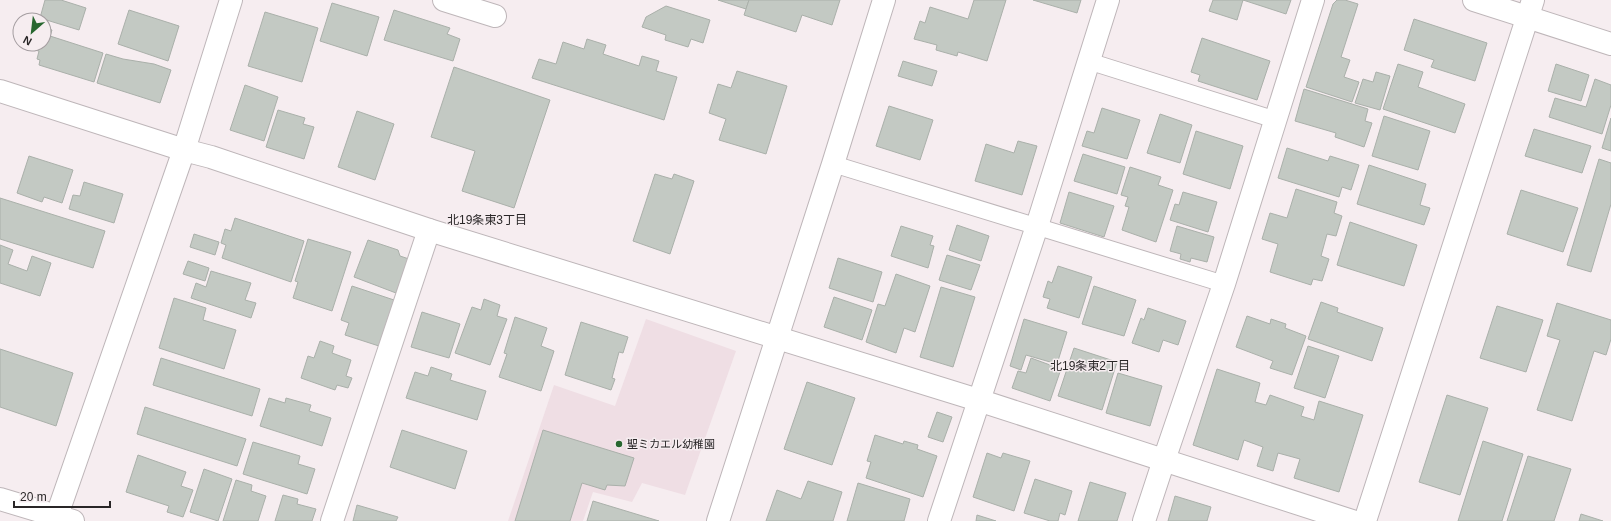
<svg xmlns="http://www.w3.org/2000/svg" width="1611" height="521" viewBox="0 0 1611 521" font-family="Arial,'Noto Sans JP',sans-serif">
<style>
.built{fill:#efdee4}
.building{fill:#c3c9c3;stroke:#aab0aa}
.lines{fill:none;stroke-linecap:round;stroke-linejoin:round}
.service-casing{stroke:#beb6b9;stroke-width:18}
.minor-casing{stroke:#beb6b9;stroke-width:24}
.tertiary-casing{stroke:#beb6b9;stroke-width:24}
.service{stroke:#fff;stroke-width:16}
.minor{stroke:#fff;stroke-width:22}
.tertiary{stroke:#fff;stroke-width:22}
.poi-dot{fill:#286730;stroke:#f6edf0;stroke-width:1.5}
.labels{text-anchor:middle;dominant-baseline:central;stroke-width:3;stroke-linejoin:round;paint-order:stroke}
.poi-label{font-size:11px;fill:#292627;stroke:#f6edf0;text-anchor:start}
.neighbourhood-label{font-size:12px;fill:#292627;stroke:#f6edf0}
</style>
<rect width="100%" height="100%" fill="#f6edf0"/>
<path class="built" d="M646,319L736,351L685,495L642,483L632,502L593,492L583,521H508L554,385L615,406Z"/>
<g class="building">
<path d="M45,0H61L86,8L79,30L40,18Z"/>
<path d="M718,0H749L746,9Z"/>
<path d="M749,0H840L832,25L802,15L796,32L744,15Z"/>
<path d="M974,0H1006L987,61L958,52L957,56L936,50L937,45L914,39L920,21L925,23L930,7L968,19Z"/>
<path d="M1033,0H1081L1077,13Z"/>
<path d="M1213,0H1291L1286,14L1243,0L1237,20L1209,11Z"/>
<path d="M1337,0H1345L1358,4L1341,57L1350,60L1344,77L1359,82L1352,102L1306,87L1333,4Z"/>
<path d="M332,3L379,17L367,56L320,41Z"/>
<path d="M666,6L710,20L703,43L691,39L688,47L665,40L666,35L642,27L646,17Z"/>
<path d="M129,10L179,26L168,61L118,44Z"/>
<path d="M394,10L450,28L447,34L460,39L453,61L384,40Z"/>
<path d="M265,12L318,28L302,82L248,66Z"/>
<path d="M1414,19L1487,43L1475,81L1431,67L1434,60L1404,50Z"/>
<path d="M44,28L52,30L50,36L103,53L94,82L39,65L40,60L37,59L39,51L30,49L32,44H44Z"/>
<path d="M1202,38L1270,61L1257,100L1198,81L1200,75L1191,72Z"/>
<path d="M587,39L606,45L603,54L639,66L642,56L659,61L656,71L677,77L664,120L532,78L539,59L556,64L563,42L584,49Z"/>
<path d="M106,54L123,59L154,64L171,70L160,103L97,83Z"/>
<path d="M903,61L937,71L932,86L898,76Z"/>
<path d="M1398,64L1423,72L1418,87L1465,104L1455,133L1383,109Z"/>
<path d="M1556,64L1589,75L1581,101L1548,91Z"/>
<path d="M454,67L550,100L514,208L462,191L475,151L431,137Z"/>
<path d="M737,71L787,86L766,154L719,140L726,119L709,113L718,84L731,88Z"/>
<path d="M1376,72L1390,76L1380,110L1355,103L1363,79L1373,82Z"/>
<path d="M1595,79L1611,85V105L1602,134L1549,117L1555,98L1586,107Z"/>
<path d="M245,85L278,97L264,141L230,130Z"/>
<path d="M1304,89L1368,109L1365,121L1372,123L1364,147L1335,137L1336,133L1295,121Z"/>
<path d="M889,106L933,120L920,160L876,146Z"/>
<path d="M1102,108L1140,120L1127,159L1082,146L1087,131L1094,133Z"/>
<path d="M278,110L305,118L303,124L314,127L304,159L266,147Z"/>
<path d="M357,111L394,124L375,180L338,167Z"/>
<path d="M1160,114L1192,125L1180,163L1147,153Z"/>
<path d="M1384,116L1430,131L1418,170L1372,156Z"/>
<path d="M1611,118V151L1602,148Z"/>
<path d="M1534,129L1591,146L1582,173L1525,156Z"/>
<path d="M1196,131L1243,146L1230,189L1183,174Z"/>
<path d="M1018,141L1037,146L1022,195L975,181L986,144L1014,153Z"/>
<path d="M1287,148L1328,161L1330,156L1359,165L1351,190L1342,187L1339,197L1278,178Z"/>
<path d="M1083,154L1125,167L1117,194L1074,181Z"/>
<path d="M29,156L73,170L62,203L44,197L42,202L17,193Z"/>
<path d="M1599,159L1611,163V204L1591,272L1567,265Z"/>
<path d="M1369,165L1426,184L1420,205L1430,208L1424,225L1357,204Z"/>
<path d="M1130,167L1161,177L1158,185L1173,190L1156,242L1122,230L1129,207L1125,206L1128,197L1121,195Z"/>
<path d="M655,174L672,179L674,174L694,181L670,254L633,241Z"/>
<path d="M84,182L123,194L114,223L69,209L73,195L80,196Z"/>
<path d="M1296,189L1337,202L1334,213L1342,216L1336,236L1327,234L1321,256L1329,259L1322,281L1313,279L1311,285L1270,272L1278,244L1262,239L1270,213L1287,218Z"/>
<path d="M1521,190L1578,208L1563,252L1507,234Z"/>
<path d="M1069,192L1114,206L1104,237L1060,223Z"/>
<path d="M1183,192L1217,202L1208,232L1170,220L1175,204L1179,205Z"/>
<path d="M0,198L105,231L93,268L0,239Z"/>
<path d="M235,218L304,241L291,282L222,258L226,245L221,243L225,229L231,231Z"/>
<path d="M1350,222L1417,245L1404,286L1337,265Z"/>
<path d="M957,225L989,236L981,261L949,250Z"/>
<path d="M901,226L933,236L930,245L934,246L928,268L891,256Z"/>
<path d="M1177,226L1214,237L1207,262L1191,258L1190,262L1180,259L1181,254L1170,251Z"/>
<path d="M194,234L219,242L215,255L190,247Z"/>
<path d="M308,239L351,252L332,311L293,298L298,282L295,281Z"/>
<path d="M368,240L398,250L400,256L409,259L396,293L354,277Z"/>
<path d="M0,245L13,250L8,264L27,271L32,256L51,263L40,296L0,283Z"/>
<path d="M947,255L980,265L971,290L939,280Z"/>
<path d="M838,258L882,272L873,302L829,288Z"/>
<path d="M188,261L209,268L205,281L183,274Z"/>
<path d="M1058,266L1092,277L1079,318L1047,308L1050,299L1043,297L1048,281L1052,283Z"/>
<path d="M211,271L251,283L245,300L256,303L251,318L191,298L196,283L206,287Z"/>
<path d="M896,274L930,286L915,332L904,328L896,353L866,342L878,304L885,306Z"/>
<path d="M352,286L397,301L382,347L345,335L349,323L341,320Z"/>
<path d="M1094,286L1136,300L1124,336L1082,324Z"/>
<path d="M941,287L975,297L953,367L920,357Z"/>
<path d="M834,297L872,310L862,340L824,327Z"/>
<path d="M174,298L206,308L203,320L236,330L224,369L159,348Z"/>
<path d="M484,299L500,305L497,316L507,319L490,365L455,353L472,307L481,310Z"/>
<path d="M1321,302L1338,308L1337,312L1383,328L1372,361L1308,339Z"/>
<path d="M1557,303L1611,320V339L1606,355L1594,351L1572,421L1537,410L1560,340L1547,336Z"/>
<path d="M1497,306L1543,320L1526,372L1480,358Z"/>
<path d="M1148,308L1186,321L1178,345L1163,340L1159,352L1132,343L1141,318L1144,320Z"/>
<path d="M422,312L460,324L449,358L411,347Z"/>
<path d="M1247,316L1270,324L1271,319L1286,324L1285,328L1306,336L1292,375L1270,368L1273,361L1236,347Z"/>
<path d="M515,317L547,328L541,346L554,351L541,391L499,377L507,354L504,353Z"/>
<path d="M1024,319L1067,332L1057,364L1026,355L1021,370L1010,366Z"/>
<path d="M581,322L628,337L623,353L619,352L612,378L615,379L611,390L565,375Z"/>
<path d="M320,341L334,346L332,353L351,360L346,376L352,378L348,388L337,385L335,390L301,378L308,356L314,358Z"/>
<path d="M1308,346L1339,356L1325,398L1294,388Z"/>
<path d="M1074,348L1117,362L1102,410L1058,396Z"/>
<path d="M0,349L73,373L56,426L0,407Z"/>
<path d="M161,358L260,389L252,416L153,385Z"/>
<path d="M1031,358L1061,369L1050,401L1012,388L1018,371L1026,373Z"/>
<path d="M431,367L452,374L450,380L486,391L477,420L406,398L415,372L428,376Z"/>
<path d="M1217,369L1260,383L1255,402L1266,405L1270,395L1304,407L1301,416L1314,420L1319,401L1363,415L1339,492L1294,478L1300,459L1278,453L1273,471L1257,466L1263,447L1244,440L1238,460L1193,445Z"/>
<path d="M1118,373L1162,386L1150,426L1106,413Z"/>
<path d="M807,382L855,398L832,465L784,449Z"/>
<path d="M1447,395L1488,408L1460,495L1419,482Z"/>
<path d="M269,398L285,403L286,398L311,405L309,411L331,418L322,446L260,426Z"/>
<path d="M145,407L246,439L237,466L137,434Z"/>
<path d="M937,412L952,417L943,442L928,437Z"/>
<path d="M402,430L467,451L455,489L390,467Z"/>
<path d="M543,430L634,458L625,486L607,485L605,490L582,483L570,521H515Z"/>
<path d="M875,435L903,444L904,441L918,445L917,449L937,456L923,497L866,478L871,462L867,461Z"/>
<path d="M1483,441L1523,454L1502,521H1458Z"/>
<path d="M253,442L300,456L298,464L315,469L307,494L243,474Z"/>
<path d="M987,453L1001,458L1003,453L1030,461L1014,511L973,497Z"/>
<path d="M138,455L186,472L181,486L193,490L183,517L167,512L169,506L126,492Z"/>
<path d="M1528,456L1571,469L1554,521H1507Z"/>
<path d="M204,469L232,479L218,521L190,512Z"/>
<path d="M1035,479L1072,491L1065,515L1060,513L1058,521H1050L1024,513Z"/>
<path d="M236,480L252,485L251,491L266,496L258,521H223Z"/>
<path d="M808,481L842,492L833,521H766L777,490L801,499Z"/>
<path d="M1090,482L1126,493L1117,521H1078Z"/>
<path d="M858,483L910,499L904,521H847Z"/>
<path d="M283,495L298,499L297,504L316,509L312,521H275Z"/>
<path d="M1175,496L1211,507L1207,521H1168Z"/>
<path d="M593,501L659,521H587Z"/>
<path d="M357,505L398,517L396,521H353Z"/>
<path d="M1581,514L1603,521H1579Z"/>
<path d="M977,515L996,521H976Z"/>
</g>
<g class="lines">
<g class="service-casing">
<g id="service">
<path d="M1088,61L1276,120"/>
<path d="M833,164L1224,284"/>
</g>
</g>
<g class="minor-casing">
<g id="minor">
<path d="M444,0L495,16"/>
<path d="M1474,0L1611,44"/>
<path d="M0,91L184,150L211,157L429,230L978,400L1352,521"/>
<path d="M0,499L73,521"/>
<path d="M332,521L429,230"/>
<path d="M939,521L1037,226L1108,0"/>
<path d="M1144,521L1164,460L1224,284L1313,0"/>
</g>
</g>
<g class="tertiary-casing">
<g id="tertiary">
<path d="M55,521L184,150L231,0"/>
<path d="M718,521L833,164L884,0"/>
<path d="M1365,521L1533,0"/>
</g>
</g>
<use href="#service" class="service"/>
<use href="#minor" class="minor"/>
<use href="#tertiary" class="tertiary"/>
</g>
<circle class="poi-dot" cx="619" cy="444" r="4"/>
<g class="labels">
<g class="poi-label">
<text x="627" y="444">聖ミカエル幼稚園</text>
</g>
<g class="neighbourhood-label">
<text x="487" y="220">北19条東3丁目</text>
<text x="1090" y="366">北19条東2丁目</text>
</g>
</g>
<g transform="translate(32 32) rotate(208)"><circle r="19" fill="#f6edf0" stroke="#a49da0"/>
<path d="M0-3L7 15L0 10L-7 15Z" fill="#286730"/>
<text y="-6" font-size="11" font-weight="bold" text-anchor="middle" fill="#292627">N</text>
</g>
<path d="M14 501v6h96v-6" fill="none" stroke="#292627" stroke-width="2"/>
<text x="20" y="501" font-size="12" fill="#292627" stroke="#f6edf0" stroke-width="3" paint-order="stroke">20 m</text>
</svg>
